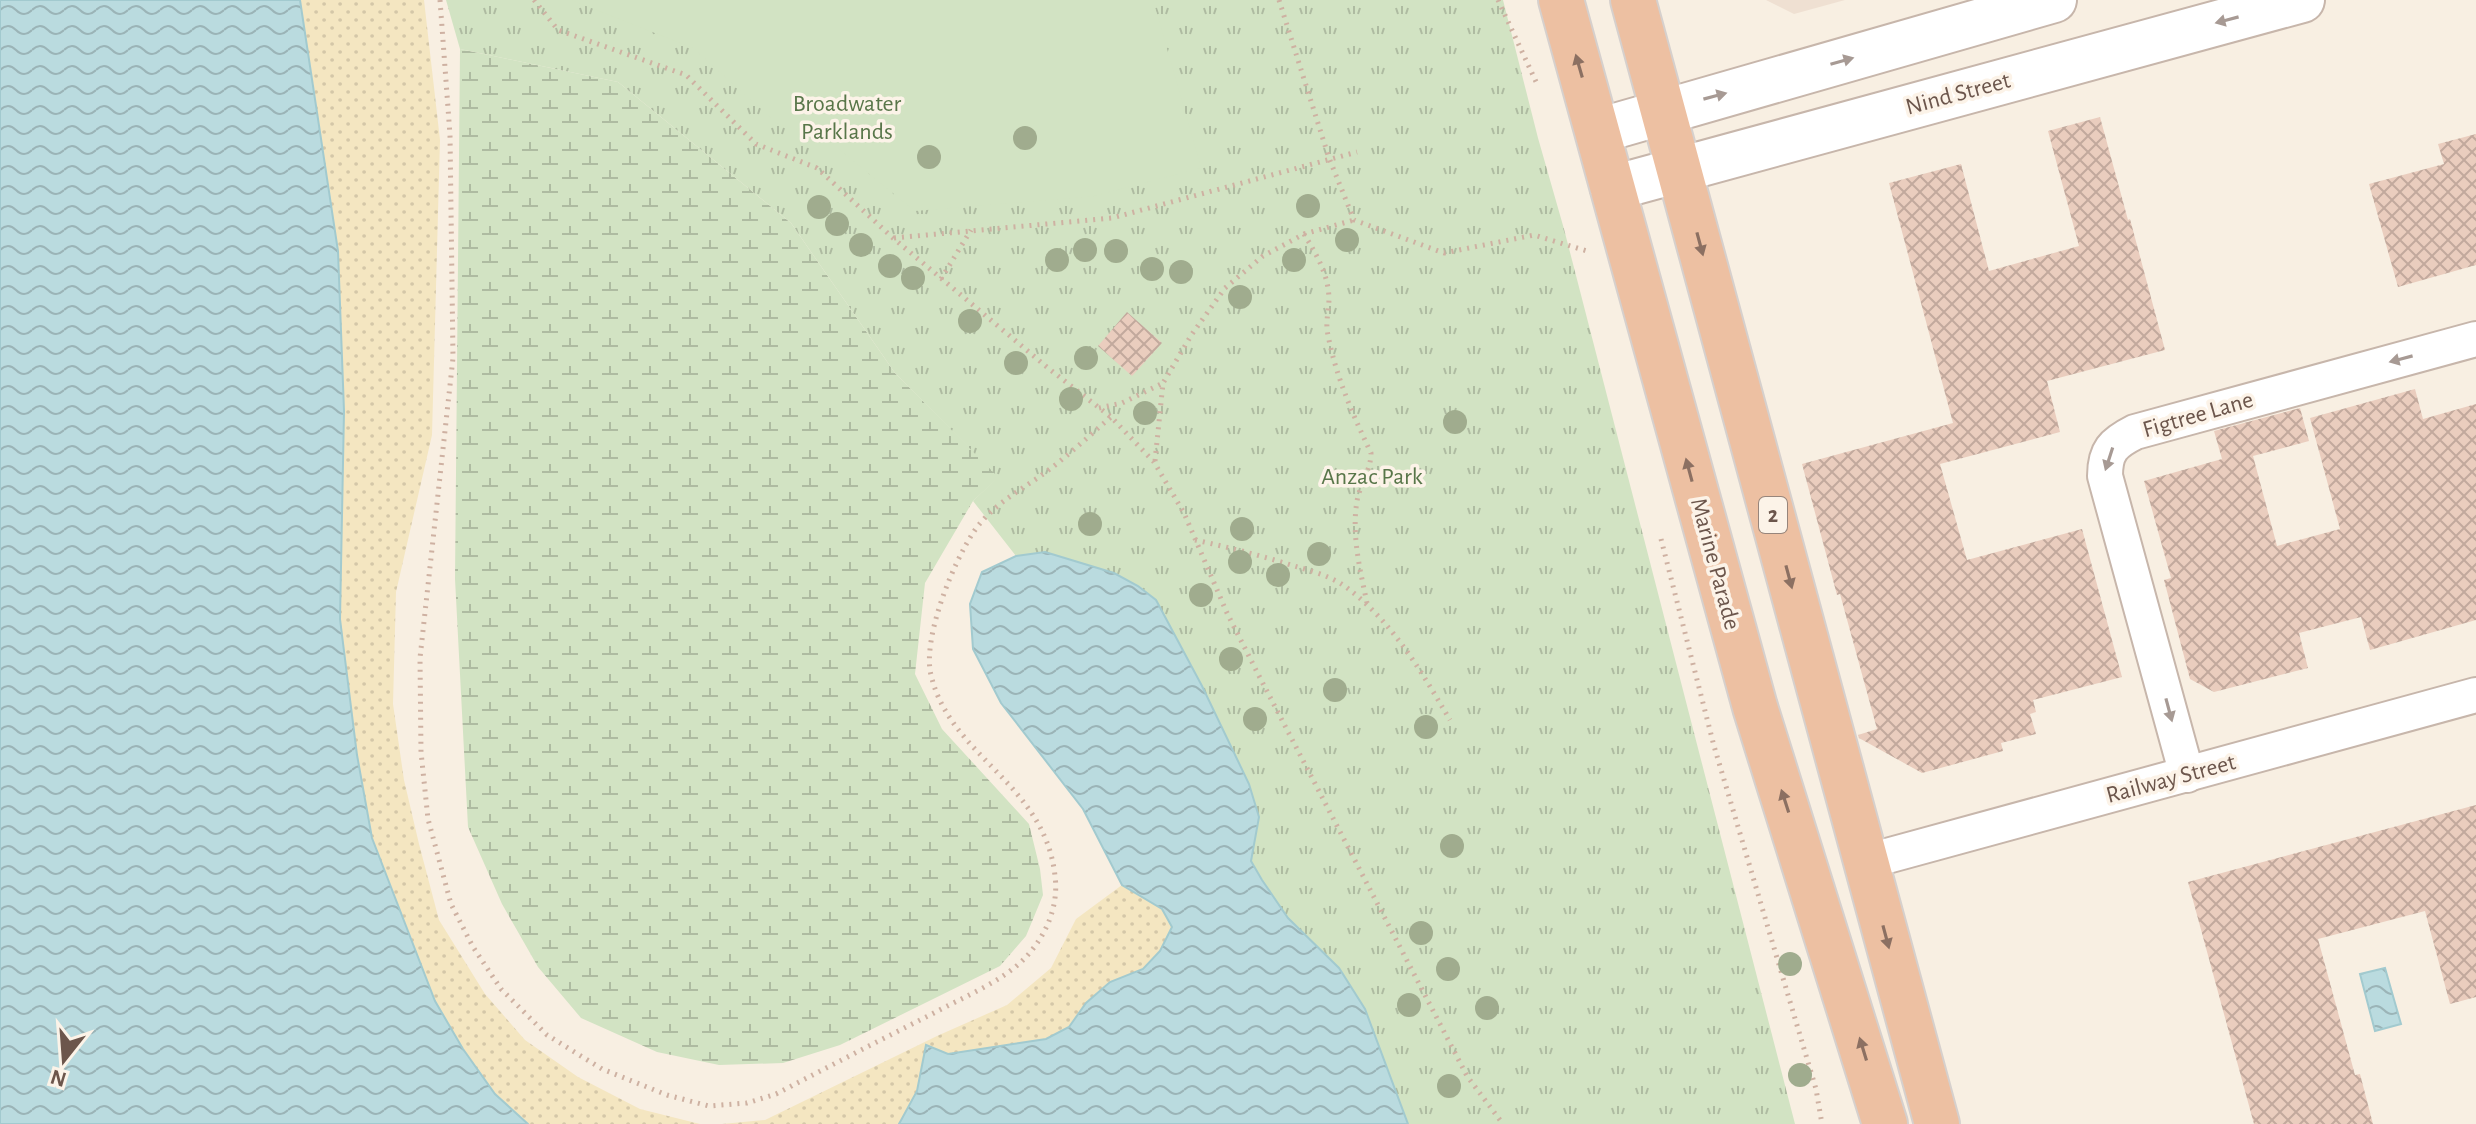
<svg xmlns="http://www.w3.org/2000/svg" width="2476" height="1124" viewBox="0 0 2476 1124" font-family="'Alegreya Sans',sans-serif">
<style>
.residential{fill:#efe0d2}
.wetland{fill:url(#wetland-marsh)}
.sand{fill:url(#sand-dots)}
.park{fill:url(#park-tufts)}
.garden{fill:#d2e3c3}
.water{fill:url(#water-waves);stroke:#a2cacf;stroke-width:2}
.building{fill:url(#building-cross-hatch)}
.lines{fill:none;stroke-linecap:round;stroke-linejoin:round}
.minor-casing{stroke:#c7b6ab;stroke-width:38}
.tertiary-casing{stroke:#c7b6ab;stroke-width:48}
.trunk-casing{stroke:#d6d0cd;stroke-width:48}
.path{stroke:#ceb1a2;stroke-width:5;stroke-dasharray:2 6;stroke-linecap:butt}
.minor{stroke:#fff;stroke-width:34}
.tertiary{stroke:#fff;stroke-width:44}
.trunk{stroke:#edc0a2;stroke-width:44}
.tree{fill:#a0ac8e}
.oneway{fill:#a79a94}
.oneway2{fill:#8c7062}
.labels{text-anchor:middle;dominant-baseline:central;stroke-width:7;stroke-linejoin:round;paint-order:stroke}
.shield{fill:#fcf3e8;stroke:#97857b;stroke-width:2}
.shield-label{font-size:22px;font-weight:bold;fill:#6c564c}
.street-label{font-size:24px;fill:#6c564c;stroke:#fcf3e8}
.park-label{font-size:24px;fill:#587649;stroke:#fcf3e8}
</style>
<defs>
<pattern id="wetland-marsh" width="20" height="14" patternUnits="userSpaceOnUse" patternTransform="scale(2)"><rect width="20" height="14" fill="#d2e3c3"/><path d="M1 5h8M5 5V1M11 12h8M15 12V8" fill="none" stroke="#aebba1"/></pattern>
<pattern id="sand-dots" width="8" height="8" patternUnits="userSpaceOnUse" patternTransform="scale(2)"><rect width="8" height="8" fill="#f4e6c1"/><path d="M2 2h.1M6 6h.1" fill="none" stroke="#d4c7a8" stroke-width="1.8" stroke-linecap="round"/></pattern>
<pattern id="park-tufts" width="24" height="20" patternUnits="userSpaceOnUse" patternTransform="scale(2)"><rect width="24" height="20" fill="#d2e3c3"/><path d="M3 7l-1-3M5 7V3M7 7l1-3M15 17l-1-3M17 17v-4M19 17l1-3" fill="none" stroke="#aebba1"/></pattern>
<pattern id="water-waves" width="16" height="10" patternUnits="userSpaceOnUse" patternTransform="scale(2)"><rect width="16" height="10" fill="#badbdf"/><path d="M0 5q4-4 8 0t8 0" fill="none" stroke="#9bb4b7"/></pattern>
<pattern id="building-cross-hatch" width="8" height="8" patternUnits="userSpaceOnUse" patternTransform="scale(2)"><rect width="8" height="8" fill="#eacdbe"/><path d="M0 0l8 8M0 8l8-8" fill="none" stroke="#c2a99d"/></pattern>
</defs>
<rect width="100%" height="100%" fill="#f8efe2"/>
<path class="residential" d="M1766,0H1845L1794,14Z"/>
<path class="wetland" d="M460,49L618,82L791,223L895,373L999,477L973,501L925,583L915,674L942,729L1029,824L1040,869L1043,895L1026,936L1000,966L840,1045L783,1063L719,1065L657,1052L581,1018L538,967L502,904L468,827L455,579Z"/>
<g class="sand">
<path d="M300,0H424L440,140L432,435L396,592L393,704L404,780L419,844L439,920L485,994L525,1040L578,1077L640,1109L700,1124H528L495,1094L463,1049L435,1001L372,838L357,755L340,619L344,411L316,101Z"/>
<path d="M1122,885L1162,909L1172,927L1160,951L1143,969L1110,982L1086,1003L1069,1027L1046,1040L948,1054L926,1045L917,1091L899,1124H722L765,1120L937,1036L1007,1005L1051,968L1076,919Z"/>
</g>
<path class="park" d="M446,0H1503L1538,138L1564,229L1795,1124H1408L1365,1009L1339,968L1288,918L1262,880L1251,860L1259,817L1249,784L1202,686L1156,600L1045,552L1016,556L973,501L998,477L895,373L791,223L618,82L460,49Z"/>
<path class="garden" d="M571,0H1153L1201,168L1094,196L915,211L826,139L778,124L693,48Z"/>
<g class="water">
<path d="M0,0H300L338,251L344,411L340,619L357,755L372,838L435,1001L463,1049L495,1094L528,1124H0Z"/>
<path d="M1045,552L1114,573L1138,586L1156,600L1202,686L1249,784L1259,817L1251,861L1262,880L1288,918L1339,968L1365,1009L1408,1124H899L917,1091L926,1045L948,1054L1046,1039L1069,1027L1086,1003L1110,982L1143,969L1160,951L1172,927L1162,909L1122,885L1083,809L1001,703L973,649L970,604L982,572L1016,556Z"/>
<path d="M2385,968L2401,1024L2375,1031L2360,974Z"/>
</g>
<g class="building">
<path d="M2100,117L2128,220L2130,219L2165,350L2047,381L2060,432L1940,464L1967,560L2082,529L2122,677L2033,700L2036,712L2030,714L2036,734L2001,743L2003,751L1922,773L1859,738L1858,735L1877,729L1840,594L1837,595L1802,464L1953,423L1889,183L1961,164L1989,271L2079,246L2048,131Z"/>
<path d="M2476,134V265L2398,287L2369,184L2444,164L2438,144Z"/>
<path d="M1127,312L1162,343L1132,376L1098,346Z"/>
<path d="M2415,389L2423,419L2476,404V620L2370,650L2361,617L2299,633L2308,668L2214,692L2190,679L2164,580L2171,578L2144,481L2222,459L2214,431L2300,408L2309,441L2253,456L2277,546L2340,529L2310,418Z"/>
<path d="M2476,805V997L2450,1004L2425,911L2318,939L2355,1075L2360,1074L2373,1124H2254L2188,882Z"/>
</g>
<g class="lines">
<g class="minor-casing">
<g id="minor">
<path d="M2187,775L2105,476C2105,451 2113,443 2135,432L2476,339"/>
<path d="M1865,862L2476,695"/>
</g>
</g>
<g class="tertiary-casing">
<g id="tertiary">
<path d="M1598,131L2054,0"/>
<path d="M1613,188L2302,0"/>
</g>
</g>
<g class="trunk-casing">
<g id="trunk">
<path d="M1561,0L1755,707L1885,1124"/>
<path d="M1633,0L1937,1124"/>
</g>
</g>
<g class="path">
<path d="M440,0L450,135L453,358L420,658L421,752L428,819L451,904L473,947L501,989L547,1035L602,1069L667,1095L709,1106L747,1103L776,1094C828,1067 880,1040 932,1014C961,998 1002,982 1025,958C1046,936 1059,906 1055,876C1045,783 950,757 931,675C922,639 953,563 973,533C991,505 1020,491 1046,472C1069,455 1090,435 1111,417"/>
<path d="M534,0L558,30L686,75L756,144L817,168L893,238L1048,368L1111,417L1154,462L1184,513L1227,613L1257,672L1467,1076L1503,1124"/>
<path d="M1279,0L1329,158L1354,220L1444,253L1534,235L1587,251"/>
<path d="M1498,0L1538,86"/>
<path d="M1304,234C1316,254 1328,273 1329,298C1329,311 1325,322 1328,335C1336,377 1353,415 1371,453C1371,470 1360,484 1357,501C1351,537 1361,573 1368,608"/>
<path d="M894,238L1112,218L1357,152"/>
<path d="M941,279L971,230"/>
<path d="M1099,408L1122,403L1163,383"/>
<path d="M1155,461L1163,383L1192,334L1225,288L1263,256L1304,234L1354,220"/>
<path d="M1661,539L1714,746L1816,1089L1822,1124"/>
<path d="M1195,540C1227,547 1259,555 1291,565C1308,570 1328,575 1343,585C1391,619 1421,671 1450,720"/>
</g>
<use href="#minor" class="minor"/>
<use href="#tertiary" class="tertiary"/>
<use href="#trunk" class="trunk"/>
</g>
<g class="tree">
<circle cx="1025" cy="138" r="12"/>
<circle cx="929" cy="157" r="12"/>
<circle cx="1308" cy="206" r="12"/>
<circle cx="819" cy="207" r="12"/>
<circle cx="837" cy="224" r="12"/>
<circle cx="1347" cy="240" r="12"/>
<circle cx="861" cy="245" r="12"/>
<circle cx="1085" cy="250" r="12"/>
<circle cx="1116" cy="251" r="12"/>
<circle cx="1057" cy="260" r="12"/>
<circle cx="1294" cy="260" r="12"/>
<circle cx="890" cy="266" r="12"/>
<circle cx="1152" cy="269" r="12"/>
<circle cx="1181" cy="272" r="12"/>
<circle cx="913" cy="278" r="12"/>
<circle cx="1240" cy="297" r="12"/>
<circle cx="970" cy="321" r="12"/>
<circle cx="1086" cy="358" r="12"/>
<circle cx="1016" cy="363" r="12"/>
<circle cx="1071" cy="399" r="12"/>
<circle cx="1145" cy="413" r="12"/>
<circle cx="1455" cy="422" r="12"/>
<circle cx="1090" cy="524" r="12"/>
<circle cx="1242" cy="529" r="12"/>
<circle cx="1319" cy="554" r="12"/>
<circle cx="1240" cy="562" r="12"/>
<circle cx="1278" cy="575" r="12"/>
<circle cx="1201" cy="595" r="12"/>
<circle cx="1231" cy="659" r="12"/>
<circle cx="1335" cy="690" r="12"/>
<circle cx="1255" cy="719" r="12"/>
<circle cx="1426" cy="727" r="12"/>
<circle cx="1452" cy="846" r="12"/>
<circle cx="1421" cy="933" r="12"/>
<circle cx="1790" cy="964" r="12"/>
<circle cx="1448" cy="969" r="12"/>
<circle cx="1409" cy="1005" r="12"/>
<circle cx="1487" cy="1008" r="12"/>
<circle cx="1800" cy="1075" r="12"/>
<circle cx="1449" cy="1086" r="12"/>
</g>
<defs><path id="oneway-solid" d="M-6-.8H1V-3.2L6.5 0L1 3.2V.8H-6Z" transform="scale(2)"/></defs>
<g class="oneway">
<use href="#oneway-solid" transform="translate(2227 20) rotate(165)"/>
<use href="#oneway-solid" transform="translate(1842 61) rotate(-16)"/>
<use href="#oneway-solid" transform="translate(1715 96) rotate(-15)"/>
<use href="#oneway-solid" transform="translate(2401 359) rotate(165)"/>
<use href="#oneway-solid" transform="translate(2109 459) rotate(108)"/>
<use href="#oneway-solid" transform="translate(2169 710) rotate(75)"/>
</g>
<g class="oneway2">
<use href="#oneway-solid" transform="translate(1579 66) rotate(-106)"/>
<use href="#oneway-solid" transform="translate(1700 244) rotate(75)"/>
<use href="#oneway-solid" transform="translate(1689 470) rotate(-105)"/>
<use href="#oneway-solid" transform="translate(1789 577) rotate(75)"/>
<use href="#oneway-solid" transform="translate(1785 801) rotate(-108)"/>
<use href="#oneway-solid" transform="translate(1886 937) rotate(75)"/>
<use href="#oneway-solid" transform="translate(1863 1049) rotate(-107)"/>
</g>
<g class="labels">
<rect class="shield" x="1759" y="497" width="28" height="36" rx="6"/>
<g class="shield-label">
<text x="1773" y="515">2</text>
</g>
<g class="street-label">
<text transform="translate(1958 94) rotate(-15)">Nind Street</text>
<text transform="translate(2198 415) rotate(-16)">Figtree Lane</text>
<text transform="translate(1715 564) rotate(75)">Marine Parade</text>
<text transform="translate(2171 779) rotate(-15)">Railway Street</text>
</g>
<g class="park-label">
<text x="847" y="104">Broadwater<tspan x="847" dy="28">Parklands</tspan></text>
<text x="1372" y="477">Anzac Park</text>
</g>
</g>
<g transform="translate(64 1060) rotate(197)" stroke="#fcf3e8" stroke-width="6" paint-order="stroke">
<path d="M0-6L14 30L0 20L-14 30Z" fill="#6c564c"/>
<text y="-12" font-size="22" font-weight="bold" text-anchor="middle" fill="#6c564c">N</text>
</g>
</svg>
